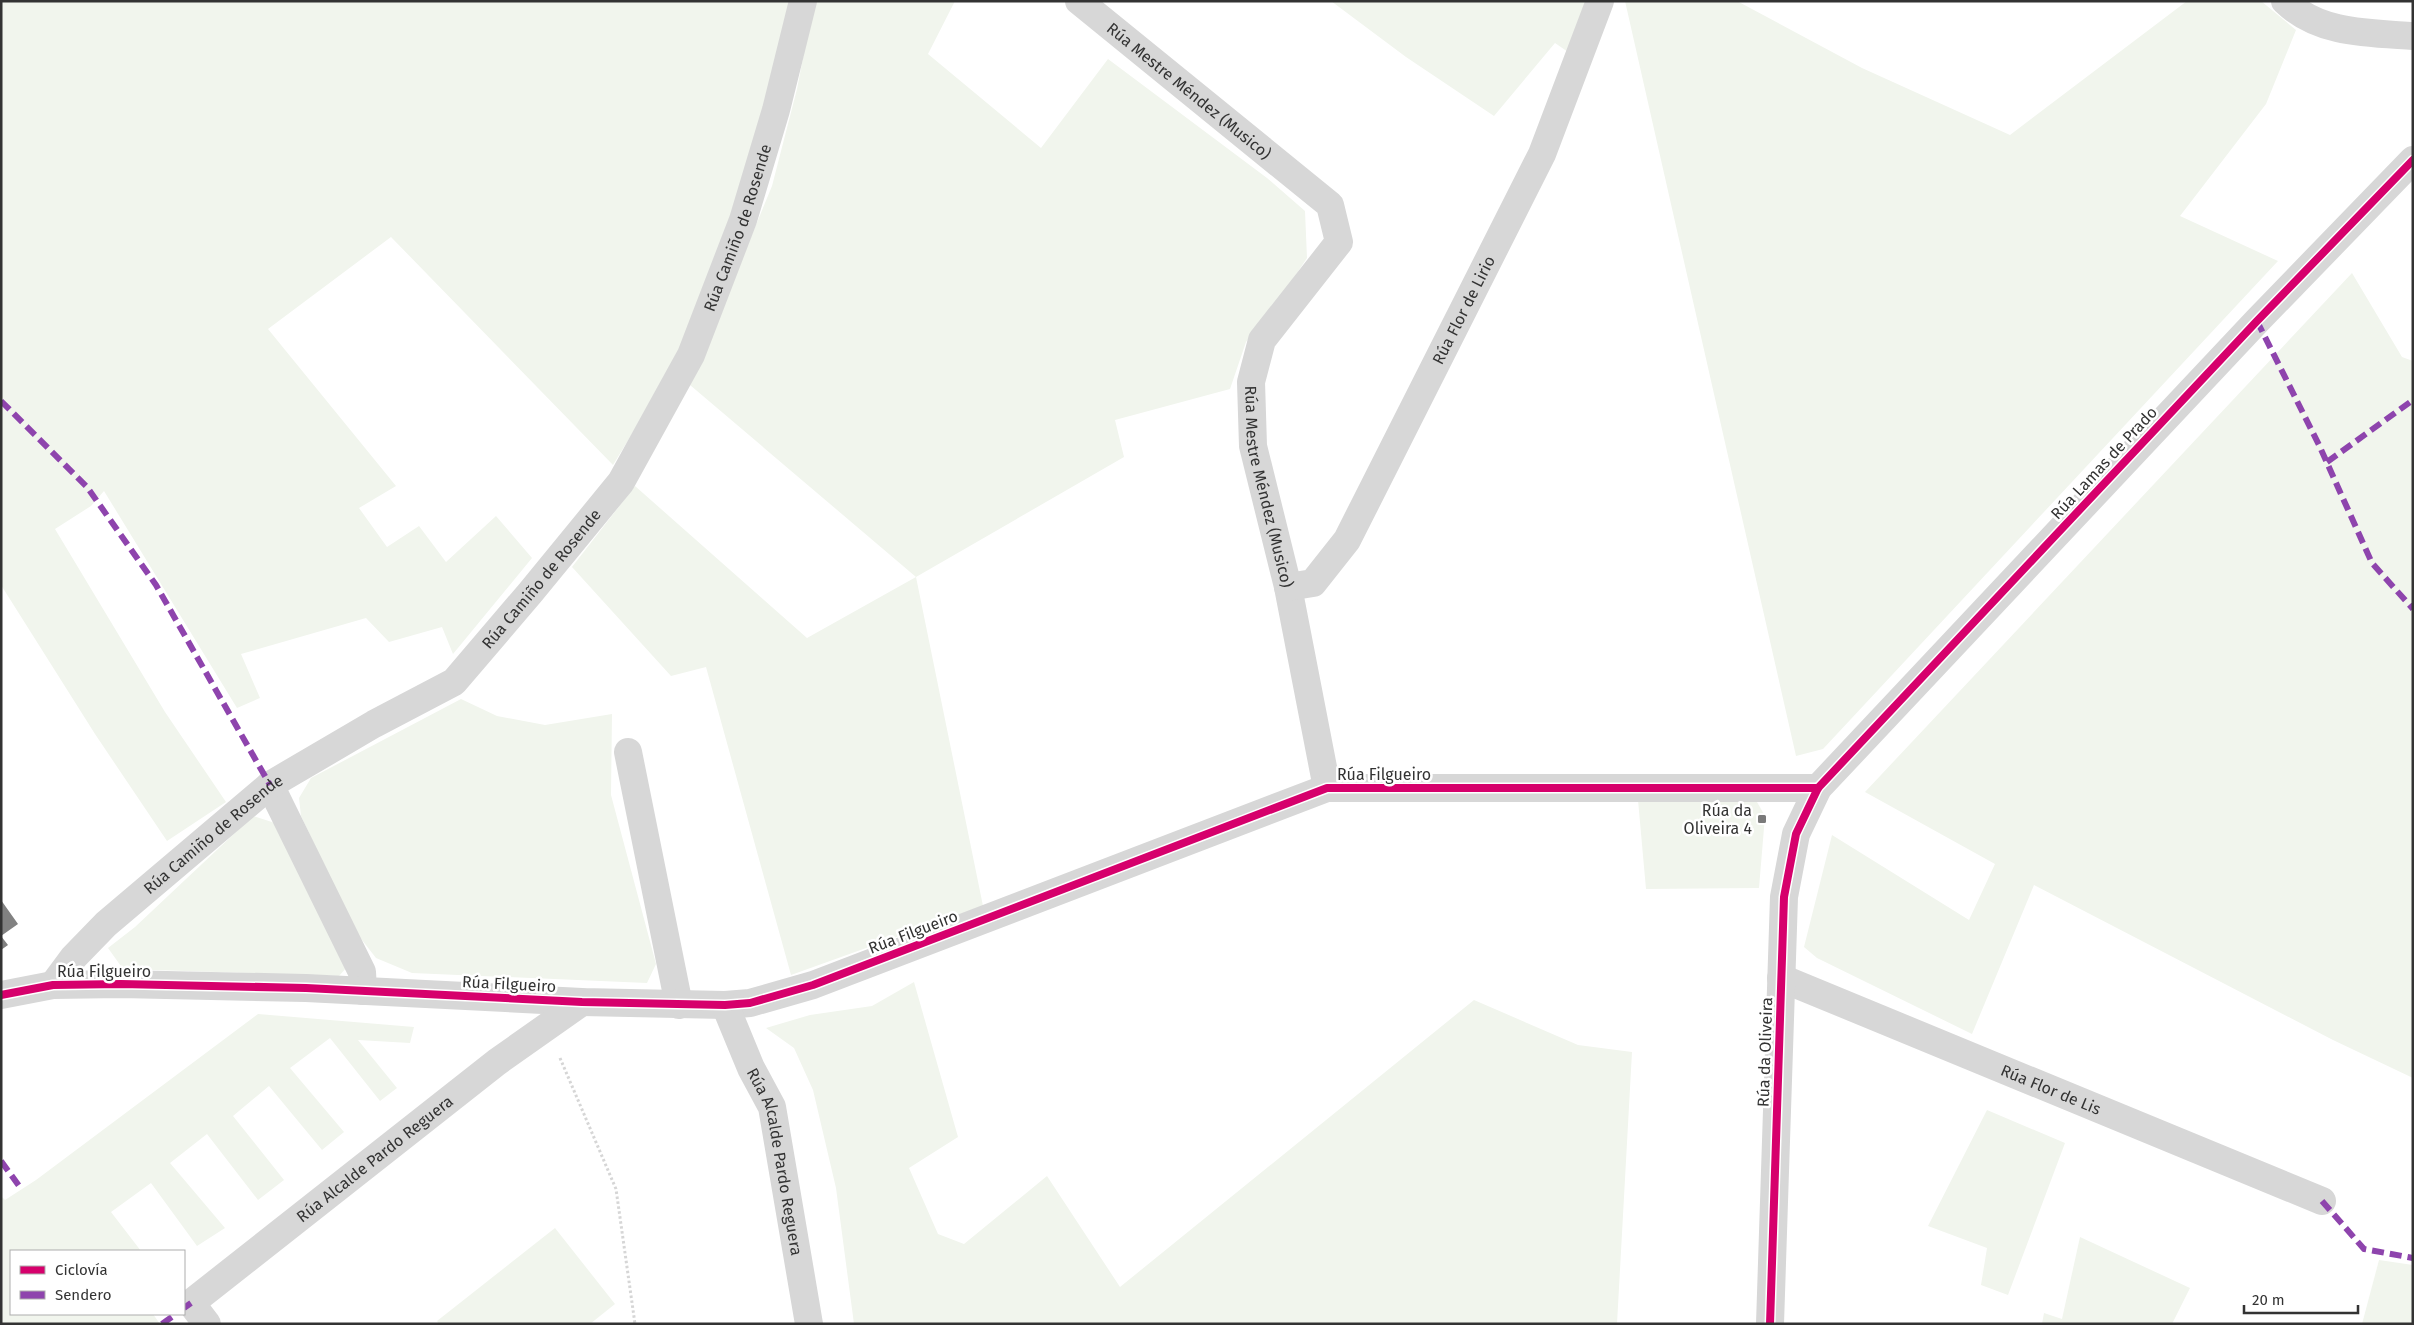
<svg xmlns="http://www.w3.org/2000/svg" width="2414" height="1325" viewBox="0 0 2414 1325" font-family="'Fira Sans',sans-serif">
<style>
.green{fill:#f1f5ed}
.building{fill:#818181}
.lines{fill:none;stroke-linecap:round;stroke-linejoin:round}
.path{stroke:#d6d6d6;stroke-width:3;stroke-dasharray:2.5 2.5;stroke-linecap:butt}
.minor{stroke:#d7d7d7;stroke-width:28}
.quiet{stroke:#8e44ad;stroke-width:6;stroke-dasharray:12 6;stroke-linecap:butt}
.cycleway-casing{stroke:#fff;stroke-width:11}
.cycleway{stroke:#d6006c;stroke-width:8}
.poi-dot{fill:#7a7a7a;stroke:#fff;stroke-width:2}
.labels{text-anchor:middle;dominant-baseline:central;stroke-width:5;stroke-linejoin:round;paint-order:stroke}
.street-label{font-size:16px;fill:#333;stroke:#fff}
.poi-label{font-size:16px;fill:#333;stroke:#fff;text-anchor:end}
</style>
<rect width="100%" height="100%" fill="#fff"/>
<g class="green">
<path d="M1,1H794L727,232L674,365L613,465L391,237L268,329L396,486L359,508L387,547L419,526L446,562L496,516L532,558L453,654L442,627L389,642L366,618L241,654L260,698L237,708L104,491L91,506L55,529L165,712L226,802L167,841L95,734L1,585Z"/>
<path d="M814,1H955L928,54L1041,148L1108,59L1267,178L1305,211L1307,258L1281,297L1246,342L1230,389L1115,420L1124,457L916,577L983,906L791,975L706,667L671,676L572,567L635,486L807,638L916,577L690,385L772,186L797,89Z"/>
<path d="M1331,1H1587L1571,54L1555,43L1494,116L1406,57Z"/>
<path d="M1625,1H1737L1862,68L2010,135L2187,1H2261L2296,30L2266,104L2180,216L2278,261L1823,749L1796,756Z"/>
<path d="M2352,273L2402,357L2413,361V1078L2333,1040L2034,885L1972,1034L1817,958L1804,947L1832,835L1969,920L1995,864L1865,792Z"/>
<path d="M461,699L497,716L545,725L612,714L611,795L656,964L647,983L412,973L376,958L355,931L301,816L299,798L311,778Z"/>
<path d="M1638,800L1757,802L1765,816L1759,888L1646,889Z"/>
<path d="M253,816L275,823L347,967L339,976L123,969L108,948L135,927Z"/>
<path d="M914,982L958,1137L909,1168L938,1234L964,1244L1047,1176L1120,1287L1474,1000L1578,1045L1632,1052L1617,1324H854L836,1188L813,1090L794,1048L766,1028L810,1015L872,1006Z"/>
<path d="M258,1014L414,1027L410,1043L358,1040L397,1088L380,1101L330,1038L290,1068L344,1132L322,1150L269,1086L233,1116L284,1180L258,1200L207,1134L170,1163L225,1228L197,1246L151,1183L111,1212L141,1251H11V1314H153L160,1324H1V1196L5,1200L36,1180Z"/>
<path d="M1987,1110L2065,1143L2008,1295L1981,1285L1987,1248L1928,1226Z"/>
<path d="M555,1228L615,1304L590,1324H439L437,1321Z"/>
<path d="M2080,1237L2190,1288L2172,1324H2042L2044,1313L2062,1319Z"/>
<path d="M2379,1260L2413,1265V1324H2362Z"/>
</g>
<path class="building" d="M1,900L18,924L1,936L8,945L1,950Z"/>
<g class="lines">
<path class="path" d="M560,1058L616,1189L635,1324"/>
<g class="minor">
<path id="s1" d="M1079,1L1330,205L1339,242L1262,340L1251,382L1253,446L1288,587L1327,788"/>
<path d="M2285,1C2319,34 2368,33 2413,36"/>
<path id="s2" d="M1288,587L1313,583L1347,540L1542,154L1600,1"/>
<path d="M628,752L679,1005"/>
<path d="M270,785L362,972L363,991"/>
<path id="s3" d="M1781,978L2322,1201"/>
<path id="s4" d="M53,985L73,958L106,924L270,785L374,724L454,682L530,593L621,482L691,355L743,220L776,110L803,1"/>
<path d="M1,995L53,985L121,984L306,988L582,1002L725,1005L750,1003L813,985L1327,788H1818"/>
<path id="s5" d="M725,1005L751,1068L772,1107L809,1324"/>
<path id="s6" d="M207,1324L191,1303L497,1062L582,1002"/>
<path d="M1770,1324L1784,897L1796,834L1818,788L2257,321L2413,160"/>
</g>
<g class="quiet">
<path d="M2257,321L2319,445L2372,563L2413,609"/>
<path d="M1,401L87,487L156,585L270,785"/>
<path d="M2327,462L2413,400"/>
<path d="M1,1161L22,1190"/>
<path d="M2322,1201L2364,1249L2413,1258"/>
<path d="M184,1308L191,1303"/>
<path d="M162,1324L176,1314"/>
</g>
<g class="cycleway-casing">
<g id="cycleway">
<path d="M1,995L53,985L121,984L306,988L582,1002L725,1005L750,1003L813,985L1327,788H1818"/>
<path d="M1770,1324L1784,897L1796,834L1818,788L2257,321L2413,160"/>
</g>
</g>
<use href="#cycleway" class="cycleway"/>
</g>
<rect class="poi-dot" x="1757" y="814" width="10" height="10" rx="2.5"/>
<g class="labels">
<g class="street-label">
<text stroke="none"><textPath href="#s1" startOffset="142">Rúa Mestre Méndez (Musico)</textPath></text>
<text stroke="none"><textPath href="#s4" startOffset="1048">Rúa Camiño de Rosende</textPath></text>
<text stroke="none"><textPath href="#s2" startOffset="338">Rúa Flor de Lirio</textPath></text>
<text transform="translate(2104 463) rotate(-47)">Rúa Lamas de Prado</text>
<text stroke="none"><textPath href="#s1" startOffset="636">Rúa Mestre Méndez (Musico)</textPath></text>
<text stroke="none"><textPath href="#s4" startOffset="642">Rúa Camiño de Rosende</textPath></text>
<text x="1384" y="774">Rúa Filgueiro</text>
<text stroke="none"><textPath href="#s4" startOffset="221">Rúa Camiño de Rosende</textPath></text>
<text transform="translate(913 932) rotate(-21)">Rúa Filgueiro</text>
<text x="104" y="971">Rúa Filgueiro</text>
<text transform="translate(509 984) rotate(3)">Rúa Filgueiro</text>
<text transform="translate(1765 1052) rotate(-88)">Rúa da Oliveira</text>
<text stroke="none"><textPath href="#s3" startOffset="292">Rúa Flor de Lis</textPath></text>
<text stroke="none"><textPath href="#s6" startOffset="260">Rúa Alcalde Pardo Reguera</textPath></text>
<text stroke="none"><textPath href="#s5" startOffset="166">Rúa Alcalde Pardo Reguera</textPath></text>
</g>
<g class="poi-label">
<text x="1752" y="810">Rúa da<tspan x="1752" dy="18">Oliveira 4</tspan></text>
</g>
</g>
<rect width="2414" height="1325" fill="none" stroke="#333333" stroke-width="5"/>
<rect x="10" y="1250" width="175" height="65" fill="#ffffff" stroke="#adadad"/>
<rect x="20" y="1266" width="25" height="8" fill="#d6006c" stroke="#adadad"/>
<text x="55" y="1275" font-size="15" fill="#333333">Ciclovía</text>
<rect x="20" y="1291" width="25" height="8" fill="#8e44ad" stroke="#adadad"/>
<text x="55" y="1300" font-size="15" fill="#333333">Sendero</text>
<path d="M2244 1305v8h114v-8" fill="none" stroke="#333333" stroke-width="2.5"/>
<text x="2252" y="1305" font-size="15" fill="#333333" stroke="#ffffff" stroke-width="4" paint-order="stroke">20 m</text>
</svg>
